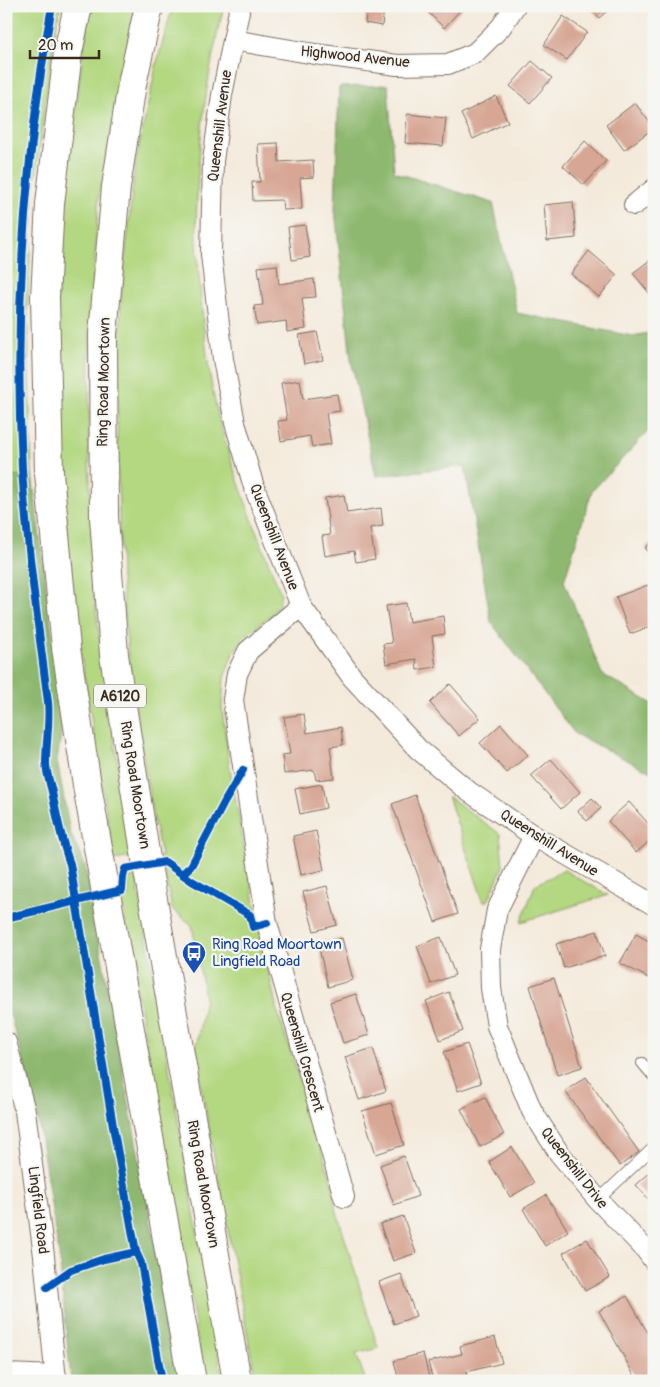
<svg xmlns="http://www.w3.org/2000/svg" width="660" height="1387" viewBox="0 0 660 1387" font-family="Pangolin,sans-serif">
<style>
.green{fill:#b3d881;stroke:#778150}
.forest{fill:#8eb86f;stroke:#647146}
.building{fill:#d7a694}
.lines{fill:none;stroke-linecap:round;stroke-linejoin:round}
.lane-casing{stroke:#7c6d60;stroke-width:12}
.street-casing{stroke:#7c6d60;stroke-width:22}
.highway-casing{stroke:#7c6d60;stroke-width:30}
.lane{stroke:#fff;stroke-width:10}
.street{stroke:#fff;stroke-width:20}
.highway{stroke:#fff;stroke-width:28}
.cycleway-casing{stroke:#f6f6f2;stroke-width:11}
.cycleway{stroke:#0057b8;stroke-width:8}
.labels{text-anchor:middle;dominant-baseline:central;stroke-width:4.5;stroke-linejoin:round;paint-order:stroke}
.shield{fill:#f6f6f2;stroke:#73675e;stroke-width:1}
.shield-label{font-size:14px;font-weight:bold;fill:#3b2a1e}
.street-label{font-size:15px;fill:#3b2a1e;stroke:#f6f6f2}
.transit-label{font-size:15px;fill:#164399;stroke:#f6f6f2;text-anchor:start}
</style>
<rect width="100%" height="100%" fill="#f6f6f2"/>
<filter id="ink" filterUnits="userSpaceOnUse"><feTurbulence type="fractalNoise" baseFrequency=".02" numOctaves="2"/><feDisplacementMap in="SourceGraphic" scale="10" xChannelSelector="R" yChannelSelector="G"/><feConvolveMatrix kernelMatrix="1 2 1 2 8 2 1 2 1" color-interpolation-filters="sRGB"/></filter>
<filter id="wash" filterUnits="userSpaceOnUse"><feTurbulence type="fractalNoise" baseFrequency=".0096" numOctaves="4" result="noise"/><feDisplacementMap in="SourceGraphic" scale="20" xChannelSelector="R" yChannelSelector="G"/><feGaussianBlur stdDeviation="1.12" result="paint"/><feColorMatrix in="noise" values="0 0 0 0 0 0 0 0 0 0 0 0 0 0 0 0 0 1.4 0 .05"/><feComposite in="paint" operator="in"/></filter>
<g filter="url(#wash)">
<rect width="100%" height="100%" fill="#f4eadb"/>
<g class="green">
<path d="M14,6H61L56,26L34,188L27,308L32,475L6,477V170L9,91H6V8Z"/>
<path d="M90,6H135L99,195L90,336L89,452L94,595L111,722L133,857L114,860L71,593L60,447L56,327L64,186Z"/>
<path d="M173,6H224C208,67 199,134 197,197C195,235 199,273 202,311C206,352 211,393 223,434C239,488 260,541 281,594L279,605L271,615L245,636L233,653L224,678L222,708L230,770L263,946L277,1010L334,1189L333,1199L378,1348L356,1354L366,1381H256L195,1053L205,998L192,925L172,909L150,802L129,663L121,579L117,445L121,295L135,165L157,62Z"/>
<path d="M448,796L500,834L503,866L488,901H483Z"/>
<path d="M564,870L608,895L521,922L535,885Z"/>
<path d="M136,876L223,1381H205L121,899L129,895L127,879Z"/>
</g>
<g class="forest">
<path d="M388,85L394,172L493,203L517,313L632,336L654,332V425L592,491L564,581L602,674L654,705V763L651,772L575,734L491,622L465,466L376,476L351,360L335,210L339,87Z"/>
<path d="M32,475L63,720L57,761L70,832L85,866L179,1374L174,1381H71L59,1255L36,1107L11,1018L6,1009V477Z"/>
</g>
<g id="blocks">
<g class="building">
<path d="M367,6L384,7L382,26L365,23Z"/>
<path d="M422,6H464L444,28Z"/>
<path d="M589,6H613L599,18Z"/>
<path d="M563,16L587,32L567,60L544,45Z"/>
<path d="M532,61L552,78L530,103L510,86Z"/>
<path d="M496,96L508,122L473,139L461,114Z"/>
<path d="M635,103L654,128L624,150L606,125Z"/>
<path d="M407,114L446,118L443,146L405,143Z"/>
<path d="M585,141L606,161L584,185L563,166Z"/>
<path d="M278,143L279,162L313,160L314,177L300,178L302,209L283,210L282,200L253,201L252,182H260L258,144Z"/>
<path d="M573,202L576,238L547,241L544,205Z"/>
<path d="M305,225L310,257L292,260L288,227Z"/>
<path d="M589,251L617,275L599,297L571,274Z"/>
<path d="M654,257V299L633,273Z"/>
<path d="M277,265L279,284L314,279L316,297L302,298L306,329L287,332L286,321L257,325L254,306L263,305L258,267Z"/>
<path d="M317,332L323,360L304,364L299,335Z"/>
<path d="M300,380L303,399L337,394L340,411L326,413L331,444L312,447L310,436L281,441L278,421L287,420L281,383Z"/>
<path d="M344,495L347,513L381,508L383,526L370,528L375,559L356,562L354,551L325,556L322,536L330,535L325,498Z"/>
<path d="M654,540V557L645,548Z"/>
<path d="M648,585L654,600V625L630,634L616,597Z"/>
<path d="M406,603L409,622L443,616L445,634L432,636L436,667L417,670L416,659L386,664L383,644L392,643L386,606Z"/>
<path d="M450,684L480,718L459,736L430,703Z"/>
<path d="M304,714L307,733L341,727L343,745L330,747L334,778L316,780L314,770L284,774L282,755L290,754L284,717Z"/>
<path d="M501,724L528,755L507,773L480,743Z"/>
<path d="M551,759L580,792L561,809L531,776Z"/>
<path d="M322,784L326,808L300,814L295,789Z"/>
<path d="M415,795L458,914L435,922L392,804Z"/>
<path d="M592,798L601,808L587,821L578,811Z"/>
<path d="M629,802L654,830V837L636,853L608,821Z"/>
<path d="M316,831L324,870L301,875L293,836Z"/>
<path d="M327,886L337,925L314,931L303,892Z"/>
<path d="M597,931L605,956L564,968L556,944Z"/>
<path d="M636,934L654,944V981L620,963Z"/>
<path d="M441,937L455,975L431,984L417,946Z"/>
<path d="M342,938L353,980L328,987L318,944Z"/>
<path d="M554,978L582,1067L557,1075L530,986Z"/>
<path d="M449,992L463,1031L440,1040L426,1001Z"/>
<path d="M356,994L369,1035L343,1043L330,1002Z"/>
<path d="M467,1044L481,1083L458,1091L444,1052Z"/>
<path d="M373,1048L386,1091L359,1100L345,1057Z"/>
<path d="M586,1077L639,1152L620,1166L565,1091Z"/>
<path d="M485,1097L504,1135L480,1147L461,1109Z"/>
<path d="M391,1103L404,1145L376,1154L362,1111Z"/>
<path d="M512,1147L534,1183L510,1197L489,1162Z"/>
<path d="M404,1156L418,1196L394,1205L380,1165Z"/>
<path d="M654,1169V1205L636,1185Z"/>
<path d="M546,1195L568,1231L545,1246L523,1209Z"/>
<path d="M403,1216L416,1253L393,1261L380,1224Z"/>
<path d="M587,1239L610,1277L585,1291L563,1253Z"/>
<path d="M401,1274L416,1316L394,1324L379,1282Z"/>
<path d="M627,1296L654,1344V1381H637L599,1311Z"/>
<path d="M495,1337L502,1363L466,1372L468,1380L433,1381L428,1362L462,1354L460,1346Z"/>
<path d="M423,1353L430,1381H399L394,1361Z"/>
</g>
</g>
</g>
<g filter="url(#ink)">
<use href="#blocks" fill-opacity="0" stroke="#7c6d60" stroke-width="1"/>
<g class="lines">
<g class="lane-casing">
<g id="lane">
<path d="M642,1063L654,1077"/>
<path d="M598,1200L654,1147"/>
</g>
</g>
<g class="street-casing">
<g id="street">
<path d="M240,6L222,95L213,161L211,254L223,359L235,423L254,487L301,606L352,677L418,749L468,791L534,836L654,905"/>
<path d="M233,40L315,54L397,65L448,64L475,53L501,27L515,6"/>
<path d="M634,205L654,189"/>
<path d="M301,606L248,651L237,674L233,700L267,923L344,1197"/>
<path d="M534,836L497,910L490,949L491,988L497,1026L532,1111L559,1153L598,1200L646,1250L654,1261"/>
<path d="M6,1042L25,1111L44,1256L56,1381"/>
<path d="M6,1374L56,1376"/>
</g>
</g>
<g class="highway-casing">
<g id="highway">
<path d="M78,6L68,52L50,204L45,297L49,473L66,648L88,791L192,1381"/>
<path d="M149,6L132,84L116,187L103,334L104,517L114,655L147,865L237,1381"/>
</g>
</g>
<use href="#lane" class="lane"/>
<use href="#street" class="street"/>
<use href="#highway" class="highway"/>
<g class="cycleway-casing">
<g id="cycleway">
<path d="M52,6C24,159 14,314 22,469C27,547 38,624 48,702C50,721 46,743 46,763C46,772 50,783 52,792C57,817 61,840 70,864L114,1132L136,1252L141,1263L162,1381"/>
<path d="M182,874L191,866L225,801L243,770"/>
<path d="M6,918L122,890L123,877L125,869L165,862L192,881L250,915L253,927L267,923"/>
<path d="M47,1287L71,1270L104,1259L136,1252"/>
</g>
</g>
<use href="#cycleway" class="cycleway"/>
</g>
</g>
<defs>
<g id="bus-pin" transform="scale(1.25)"><path d="M0 17L-7.5 6A9.5 9.5 0 1 1 7.5 6Z" fill="#1a4fb4" stroke="#f6f6f2"/><path d="M-5-6H5V4H4V6H2V4H-2V6H-4V4H-5ZM-3.5-4V0h7V-4ZM-3.5 1.2v1.5H-2V1.2ZM2 1.2v1.5H3.5V1.2Z" fill="#fff"/></g>
</defs>
<g fill-rule="evenodd">
<use href="#bus-pin" x="194" y="953"/>
</g>
<g class="labels">
<rect class="shield" x="94" y="684.5" width="52" height="23" rx="4"/>
<g class="shield-label">
<text x="120" y="696">A6120</text>
</g>
<g class="street-label">
<text transform="translate(355 57) rotate(6)">Highwood Avenue</text>
<text transform="translate(220 126) rotate(-83)">Queenshill Avenue</text>
<text transform="translate(104 382) rotate(-89)">Ring Road Moortown</text>
<text transform="translate(274 537) rotate(69)">Queenshill Avenue</text>
<text transform="translate(135 785) rotate(81)">Ring Road Moortown</text>
<text transform="translate(549 843) rotate(32)">Queenshill Avenue</text>
<text transform="translate(302 1052) rotate(74)">Queenshill Crescent</text>
<text transform="translate(574 1168) rotate(52)">Queenshill Drive</text>
<text transform="translate(203 1184) rotate(80)">Ring Road Moortown</text>
<text transform="translate(38 1210) rotate(83)">Lingfield Road</text>
</g>
<g class="transit-label">
<text x="212" y="944">Ring Road Moortown<tspan x="212" dy="17">Lingfield Road</tspan></text>
</g>
</g>
<rect width="660" height="1387" fill="none" stroke="#f6f6f2" stroke-width="25"/>
<path d="M30 50v8h69v-8" fill="none" stroke="#3b2a1e" stroke-width="2.5"/>
<text x="38" y="50" font-size="15" fill="#3b2a1e" stroke="#f6f6f2" stroke-width="4" paint-order="stroke">20 m</text>
</svg>
